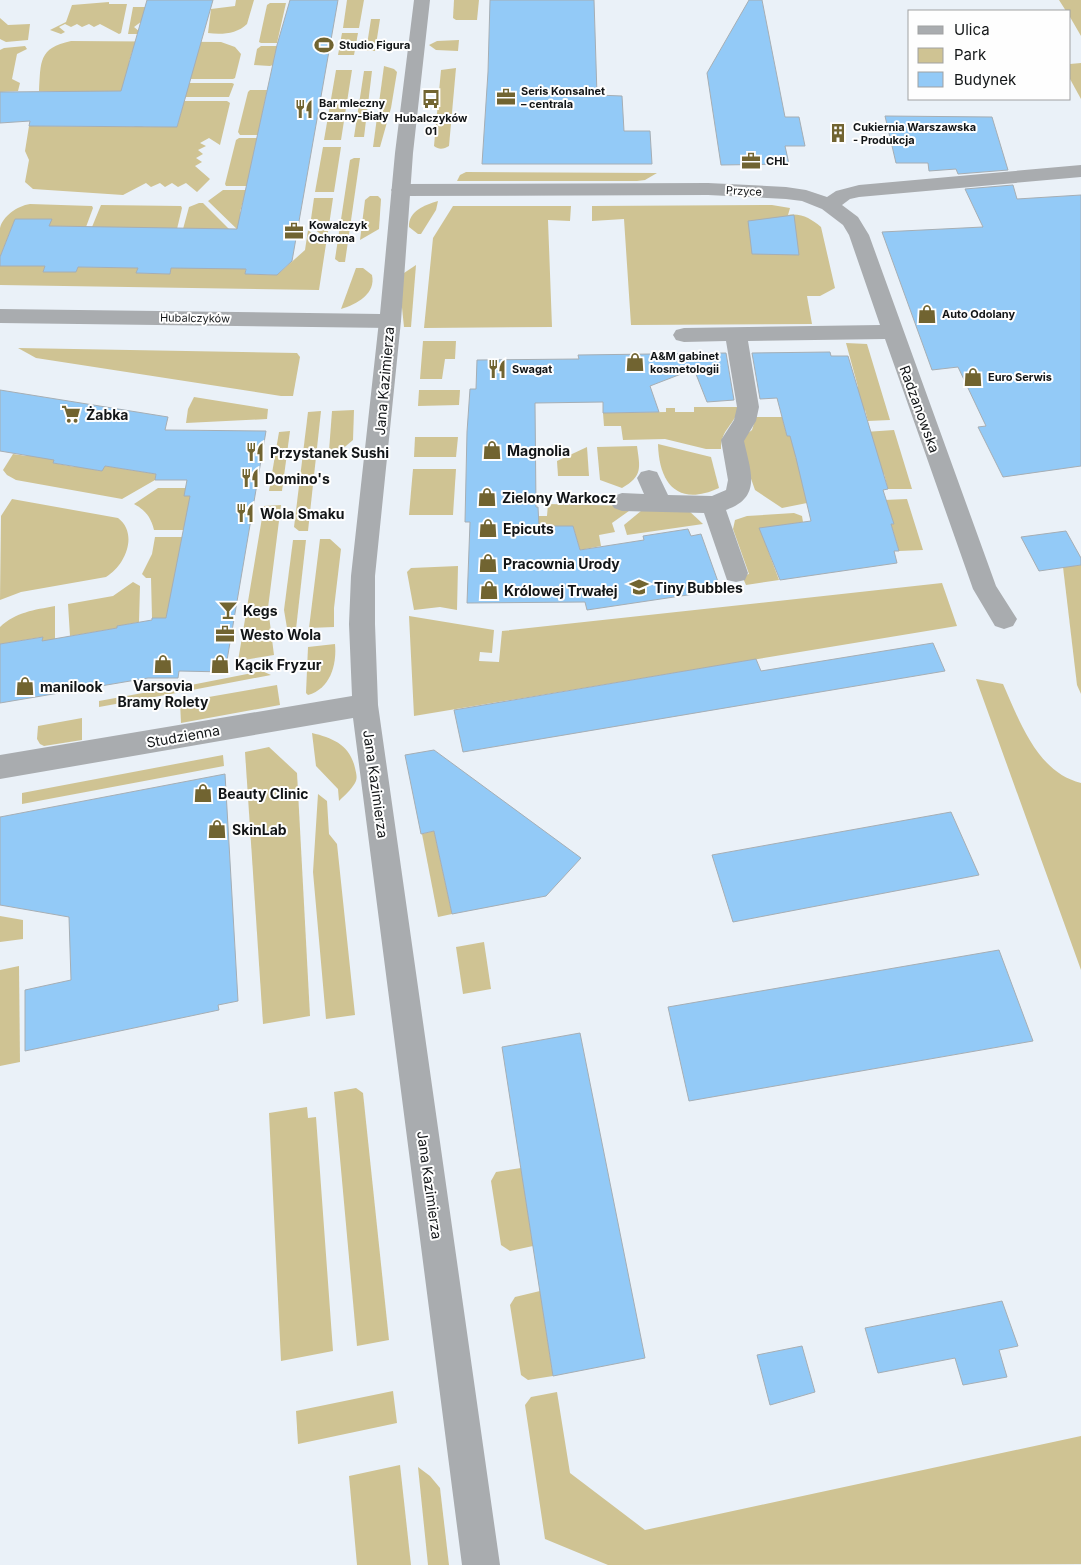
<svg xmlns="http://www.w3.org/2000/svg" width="1081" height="1565" viewBox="0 0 1081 1565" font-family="Inter,sans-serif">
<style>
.green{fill:#cfc393}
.building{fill:#93caf7;stroke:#a6aeb4}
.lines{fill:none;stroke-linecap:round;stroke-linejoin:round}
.minor{fill:#a9acaf;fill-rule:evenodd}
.tertiary{fill:#a9acaf;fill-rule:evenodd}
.labels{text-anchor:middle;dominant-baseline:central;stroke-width:4;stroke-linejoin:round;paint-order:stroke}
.far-poi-label{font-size:11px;font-weight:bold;fill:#121517;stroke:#fefefe;text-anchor:start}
.far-street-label{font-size:11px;fill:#121517;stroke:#fefefe}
.street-label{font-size:14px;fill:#121517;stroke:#fefefe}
.poi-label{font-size:14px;font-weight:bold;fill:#121517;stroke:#fefefe;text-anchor:start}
</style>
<rect width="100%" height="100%" fill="#eaf1f8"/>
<g class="green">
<path d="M236,0H254L247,24C237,34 221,35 208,33L211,9L235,6Z"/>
<path d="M347,0H364L359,28H343Z"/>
<path d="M454,0H479L477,20H456L453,18Z"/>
<path d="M1059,0H1081V36L1070,17V11H1066Z"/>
<path d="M109,2V4H127L121,33L119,34L100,24L94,27L89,24L82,27L77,24L71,27L65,24L59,27L65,32L61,34L50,30L66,22L72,5Z"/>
<path d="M270,3H286L277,43H261L259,42L267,5Z"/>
<path d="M133,7H161L134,27L140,32L137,34H128Z"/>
<path d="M0,18L8,25L30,24L28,40L6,42L0,39Z"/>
<path d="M371,19H380L375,51H366Z"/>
<path d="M342,33H358L354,55H338Z"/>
<path d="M459,40L458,51L436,50L429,45L437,41Z"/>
<path d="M71,41L221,42L235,47L241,54L235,78L233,79H191L132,52L129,62L132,94H61L62,91H39C41,62 38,48 71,41Z"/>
<path d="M25,46L27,49L17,54L12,79L20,83L18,91L0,92V50L4,48Z"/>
<path d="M261,46H277L273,65L270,66L254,65L257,49Z"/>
<path d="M1081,63V99L1070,79V64Z"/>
<path d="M384,66L394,69L397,72L391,108L380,147H373Z"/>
<path d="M456,68L449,146C444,149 439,150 434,146L441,70Z"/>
<path d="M336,70H352L341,140H324Z"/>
<path d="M364,71H372L364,137H354Z"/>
<path d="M184,83H232L234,84L229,97H186Z"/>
<path d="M250,90H267L258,135H240L238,132L248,92Z"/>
<path d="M179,101H227L230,103L220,145L209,138L200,143L206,146L198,150L203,154L196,158L202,162L195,166L210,179L197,192L186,183L178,187L172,183L165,187L160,183L151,187L146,183L123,195L33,189L25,182L29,160L25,151L29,126L134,127L136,123L144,127H177L183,105Z"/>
<path d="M239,138H257L247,186H226L225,184L236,140Z"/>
<path d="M323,147H341L334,192H315Z"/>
<path d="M354,158H360L345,262H339L335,259L350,160Z"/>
<path d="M466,172L657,173L645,180L637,181H457L460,175Z"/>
<path d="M223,190H246L240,212L242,234L208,201Z"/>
<path d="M370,196H378L381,199L379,229L360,240L365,200Z"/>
<path d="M314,198H333L327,239L310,226Z"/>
<path d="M438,201L436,210L421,234H418L409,227C408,211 425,205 438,201Z"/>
<path d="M199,203H203L234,234L183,229L189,207Z"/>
<path d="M30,204L92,206L93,208L86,227L49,226L51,219H15L0,257C0,249 0,237 0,228C3,216 17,206 30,204Z"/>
<path d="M101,205L181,206L182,208L177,229L92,227Z"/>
<path d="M772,205L790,208L788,215C802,213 811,219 821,227L835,288L820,296H807L812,324L631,325L624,219L592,221V206Z"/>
<path d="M453,206H571L570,221L548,220L552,327L424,328L433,238Z"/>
<path d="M308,230L326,244L319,290L0,285V266H45L43,272H76L78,267L138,268L136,273L170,274L171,268L246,266L245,274L277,275L305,250Z"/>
<path d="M416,265L411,327H404L401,298L404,273Z"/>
<path d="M356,268H363L372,275C376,294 357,304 341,309Z"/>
<path d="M423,341H456L455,359H445L442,379H420Z"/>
<path d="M846,343L867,344L890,420L868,421L865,410L858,411L852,388L858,387Z"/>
<path d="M18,348L297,353L300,357L293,396H281L36,358Z"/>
<path d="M419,390H460L459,405L418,406Z"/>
<path d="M194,397L268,409L267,419L186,423L188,409Z"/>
<path d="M694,407H739C734,427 721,428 721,449H706L665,439L623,440L621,426H604L603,413L666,412V408H675V412H694Z"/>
<path d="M354,410L353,440L340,451H329L332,411Z"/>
<path d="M321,411L308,531H299L294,527L308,412Z"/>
<path d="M756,417H782L787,436H792L797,457L795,458H801L802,482L807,503L782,508L755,490L742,453L744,436L752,430Z"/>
<path d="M894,430L912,489H888L884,474H877L865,432Z"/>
<path d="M290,431L282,491H269L279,432Z"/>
<path d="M415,437H458L456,457H414Z"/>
<path d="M658,444L711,457L719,488C678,507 659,484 658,444Z"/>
<path d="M637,446C640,468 643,476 622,488L600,480L597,447Z"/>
<path d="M587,447L589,476H558L557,461Z"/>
<path d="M29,453L56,458L53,463L75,467L78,462L86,468L101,471L105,466L156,474L155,480L122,499L16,480L7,475L3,470L13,454L27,456Z"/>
<path d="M413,469H456L453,515H409Z"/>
<path d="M158,488H186L194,496L187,530H154C151,517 145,510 134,504Z"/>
<path d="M12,499L118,518C139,534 125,566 106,577L21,592L0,600L1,516Z"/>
<path d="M907,499L923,550L899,551L891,524H894L884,500Z"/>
<path d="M548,504L636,506L612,523L615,532L599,535L601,546L580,550L573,526H537L538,516H547Z"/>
<path d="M281,505L268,608L274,655L238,661L264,506Z"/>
<path d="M647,506L687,509L703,524L627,535L624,525Z"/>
<path d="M794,513L802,516L803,522L760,529L779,580L746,585L742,576L749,574L733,529L735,520L747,516Z"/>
<path d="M155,537H186L166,618H152L151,578H146L142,574L152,554Z"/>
<path d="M320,539H330L341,549L334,608V627L309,628Z"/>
<path d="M293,540H306L296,629L287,628L284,610Z"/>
<path d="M1081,565V694L1077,685L1063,567Z"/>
<path d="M458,566L457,610L440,607L414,610L407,572L411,568Z"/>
<path d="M133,582L140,586L139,622L118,626L117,628L70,636L68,604L113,596Z"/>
<path d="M942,583L957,626L414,716L409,616L494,630L492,653L480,652L479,661L499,662L502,631Z"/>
<path d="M55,606V640L42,642V637L0,644V627C16,612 34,610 55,606Z"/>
<path d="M335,644C337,665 330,689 308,695L306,693L308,647Z"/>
<path d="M262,671L271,675L192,690L191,685Z"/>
<path d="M976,679L1003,684C1020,722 1037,772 1081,783V970Z"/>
<path d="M277,685L280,705L181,723L180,702Z"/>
<path d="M181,686L182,692L99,707V701Z"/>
<path d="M82,718V740L44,746L40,744L37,739L38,726Z"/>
<path d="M312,733C333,738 350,745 355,768C356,773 358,778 355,783C351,790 344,796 339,801L338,789L316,766Z"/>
<path d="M269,747L297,773L310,1016L263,1024L245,752Z"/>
<path d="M223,755L224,766L22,804V793Z"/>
<path d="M318,794L327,801L329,834L337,844L355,1015L326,1019L313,872Z"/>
<path d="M434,831L452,914L438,917L422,834Z"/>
<path d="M0,916L23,920V939L0,942Z"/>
<path d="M484,942L491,989L463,994L456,947Z"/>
<path d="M19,966L20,1062L0,1066V970Z"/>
<path d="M356,1088L363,1093L389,1340L357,1346L334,1092Z"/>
<path d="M307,1107L308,1118L316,1117L333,1351L281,1361L269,1113Z"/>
<path d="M521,1168L533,1246L510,1251L501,1245L491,1181L496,1172Z"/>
<path d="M540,1291L553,1376L528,1380L521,1375L510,1305L515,1297Z"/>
<path d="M393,1391L397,1423L298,1444L296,1411Z"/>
<path d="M557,1392L570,1473L645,1530L1081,1436V1564L608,1565L545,1539L525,1405L531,1397Z"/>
<path d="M400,1465L411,1565H357L349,1476Z"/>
<path d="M418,1467L430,1476L440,1488L449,1565H428Z"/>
</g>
<g class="building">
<path d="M147,0H213L177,127L29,126L30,121L0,123V92L121,91Z"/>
<path d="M290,0H338L292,261L277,275L245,274L246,269L171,268L170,274L136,273L138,268L78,267L76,272H43L45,266H0V257L15,219H52L49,226L237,229L277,45Z"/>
<path d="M490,0H594L597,95L622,96L624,131H650L652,164H482L488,72Z"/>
<path d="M749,0H762L785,117H799L805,146H785L789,164L721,165L707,73Z"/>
<path d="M885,116L992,117L1008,170L958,174L956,169L929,171L928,163H896Z"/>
<path d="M1013,185L1017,199L1081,195V466L1003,477L978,427L986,426L958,367L932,370L882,232L983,227L965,189Z"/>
<path d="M794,215L799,255L752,254L748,221Z"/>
<path d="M830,352L831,356H848L888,489L883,490L894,524H891L899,551H894L897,563L780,580L759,528L811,521L796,458L790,436H787L777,398L760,399L752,353Z"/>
<path d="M726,353L734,400L707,402L694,369L650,386L659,412L603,413V402L535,403L536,507H538L539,526H573L580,550L644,540L643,536L688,529L691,536L701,534L721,590L587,610L585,602L467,603L470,522H465L467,432L470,389H476L477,360L579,359L578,355Z"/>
<path d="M0,390L168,417L165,430L266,431L225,672L179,671L178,678H148L0,703V644L43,637L42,641L117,628V626L152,620V618H166L190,496H184L187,480H155L156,474L105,466L102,471L53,463L54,460L0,451Z"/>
<path d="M1066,531L1081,558V565L1039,571L1021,537Z"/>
<path d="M933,643L945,671L463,752L454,710L756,659L761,671Z"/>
<path d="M434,750L581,858L546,896L452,914L434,831L421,834L405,755Z"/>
<path d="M225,774L238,1001L218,1005L219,1010L25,1051V990L71,980L69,917L0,905V817Z"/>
<path d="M951,812L979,875L733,922L712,855Z"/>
<path d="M999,950L1033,1041L689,1101L668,1007Z"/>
<path d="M580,1033L645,1358L553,1376L502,1047Z"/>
<path d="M1002,1301L1018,1346L999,1350L1007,1377L963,1385L955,1358L878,1373L865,1328Z"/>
<path d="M802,1346L815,1392L770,1405L757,1355Z"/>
</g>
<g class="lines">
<g class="minor">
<path d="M1081,165V177L859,197L850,199L842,205L858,217L869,235L996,586L1017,619L1013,626L1004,629L995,626L973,589L885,339L748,341L759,407L756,421L744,441C750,470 763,497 726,510L748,573L745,580L736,582L727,580L704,513L622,511L614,508L610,502L614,496L622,493L644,494L637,478L641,472L649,470L657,472L668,495L712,496L726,490L728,480L721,440L734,420L737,407L726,341L684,342L676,340L673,335L676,330L684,328L880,325L849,235L843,225L822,209L802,201L786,199L708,195L401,196L394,194L391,190L394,186L401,184L708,183L786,187L806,190L827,197L836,191L859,185Z"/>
<path d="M390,314L397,316L401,321L375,576V624L378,705L500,1565H462L353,718L0,779V755L352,696L349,624L351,576L379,321L383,316Z"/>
</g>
<path class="tertiary" d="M414,0H430L413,153L401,321L397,326L390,328L0,323V309L380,314L395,153Z"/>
</g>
<defs>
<g id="stadium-bare" transform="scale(1.5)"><path d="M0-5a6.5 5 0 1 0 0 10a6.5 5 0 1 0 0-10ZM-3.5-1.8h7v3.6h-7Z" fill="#716431" stroke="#fefefe" stroke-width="2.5" paint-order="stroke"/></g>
<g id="office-bare" transform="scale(1.5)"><path d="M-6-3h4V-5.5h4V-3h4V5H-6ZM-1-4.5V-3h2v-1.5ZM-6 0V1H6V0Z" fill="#716431" stroke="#fefefe" stroke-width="2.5" paint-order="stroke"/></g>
<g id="bus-bare" transform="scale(1.5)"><path d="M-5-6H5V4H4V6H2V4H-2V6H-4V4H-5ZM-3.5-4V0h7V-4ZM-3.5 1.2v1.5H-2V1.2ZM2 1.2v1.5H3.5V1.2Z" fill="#716431" stroke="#fefefe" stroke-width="2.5" paint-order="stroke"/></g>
<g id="restaurant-bare" transform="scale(1.5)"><path d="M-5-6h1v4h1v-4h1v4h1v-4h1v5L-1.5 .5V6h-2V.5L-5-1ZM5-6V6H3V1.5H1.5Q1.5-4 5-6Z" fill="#716431" stroke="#fefefe" stroke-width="2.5" paint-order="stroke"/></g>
<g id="building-bare" transform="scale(1.5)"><path d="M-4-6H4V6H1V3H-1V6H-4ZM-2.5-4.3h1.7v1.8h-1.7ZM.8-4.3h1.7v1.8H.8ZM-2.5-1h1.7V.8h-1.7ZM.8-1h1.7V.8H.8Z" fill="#716431" stroke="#fefefe" stroke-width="2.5" paint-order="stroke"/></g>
<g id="shop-bare" transform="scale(1.5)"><path d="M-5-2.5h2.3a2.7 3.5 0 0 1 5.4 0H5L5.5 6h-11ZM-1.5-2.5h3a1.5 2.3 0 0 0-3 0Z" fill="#716431" stroke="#fefefe" stroke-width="2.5" paint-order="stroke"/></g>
<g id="supermarket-bare" transform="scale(1.5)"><path d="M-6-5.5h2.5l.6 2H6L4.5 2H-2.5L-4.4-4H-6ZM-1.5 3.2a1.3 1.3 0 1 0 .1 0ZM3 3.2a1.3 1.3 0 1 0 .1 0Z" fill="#716431" stroke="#fefefe" stroke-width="2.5" paint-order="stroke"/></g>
<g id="school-bare" transform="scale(1.5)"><path d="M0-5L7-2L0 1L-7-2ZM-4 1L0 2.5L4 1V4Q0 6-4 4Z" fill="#716431" stroke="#fefefe" stroke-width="2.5" paint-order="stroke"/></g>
<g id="bar-bare" transform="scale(1.5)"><path d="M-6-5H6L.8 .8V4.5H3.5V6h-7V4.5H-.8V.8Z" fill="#716431" stroke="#fefefe" stroke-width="2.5" paint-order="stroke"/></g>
</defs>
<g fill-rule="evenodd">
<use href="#stadium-bare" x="324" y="45"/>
<use href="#office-bare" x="506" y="97"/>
<use href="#bus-bare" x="431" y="99"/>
<use href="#restaurant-bare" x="304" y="109"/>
<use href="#building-bare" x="838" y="133"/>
<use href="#office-bare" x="751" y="161"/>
<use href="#office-bare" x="294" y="231"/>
<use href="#shop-bare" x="927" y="314"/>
<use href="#shop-bare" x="635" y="362"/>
<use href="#restaurant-bare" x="497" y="369"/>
<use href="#shop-bare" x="973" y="377"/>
<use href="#supermarket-bare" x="71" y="414"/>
<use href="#shop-bare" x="492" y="450"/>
<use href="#restaurant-bare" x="255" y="452"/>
<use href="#restaurant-bare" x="250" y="478"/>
<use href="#shop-bare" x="487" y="497"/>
<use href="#restaurant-bare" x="245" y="513"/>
<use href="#shop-bare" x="488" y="528"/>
<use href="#shop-bare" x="488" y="563"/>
<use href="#school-bare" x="639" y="587"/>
<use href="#shop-bare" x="489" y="590"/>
<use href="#bar-bare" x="228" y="610"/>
<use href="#office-bare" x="225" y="634"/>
<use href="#shop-bare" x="163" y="664"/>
<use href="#shop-bare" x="220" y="664"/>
<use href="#shop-bare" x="25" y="686"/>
<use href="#shop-bare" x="203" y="793"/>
<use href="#shop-bare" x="217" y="829"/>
</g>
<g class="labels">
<g class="far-poi-label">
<text x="339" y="45">Studio Figura</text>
<text x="521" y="91">Seris Konsalnet<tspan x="521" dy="13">– centrala</tspan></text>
<text x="319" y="103">Bar mleczny<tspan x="319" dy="13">Czarny-Biały</tspan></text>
<text x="431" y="118" text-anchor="middle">Hubalczyków<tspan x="431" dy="13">01</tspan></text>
<text x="853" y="127">Cukiernia Warszawska<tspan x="853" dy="13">- Produkcja</tspan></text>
<text x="766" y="161">CHL</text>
<text x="309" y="225">Kowalczyk<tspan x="309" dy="13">Ochrona</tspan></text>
<text x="942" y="314">Auto Odolany</text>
<text x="650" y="356">A&amp;M gabinet<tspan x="650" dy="13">kosmetologii</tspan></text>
<text x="512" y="369">Swagat</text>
<text x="988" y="377">Euro Serwis</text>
</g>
<g class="far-street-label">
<text transform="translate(744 191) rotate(3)">Przyce</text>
<text transform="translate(195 318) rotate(1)">Hubalczyków</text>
</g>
<g class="street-label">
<text transform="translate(384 381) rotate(-85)">Jana Kazimierza</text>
<text transform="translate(920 409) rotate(70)">Radzanowska</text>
<text transform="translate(183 736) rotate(-10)">Studzienna</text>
<text transform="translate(376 784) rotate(82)">Jana Kazimierza</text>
<text transform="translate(430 1185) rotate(82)">Jana Kazimierza</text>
</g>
<g class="poi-label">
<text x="86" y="414">Żabka</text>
<text x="507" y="450">Magnolia</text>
<text x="270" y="452">Przystanek Sushi</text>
<text x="265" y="478">Domino's</text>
<text x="502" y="497">Zielony Warkocz</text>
<text x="260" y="513">Wola Smaku</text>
<text x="503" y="528">Epicuts</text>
<text x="503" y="563">Pracownia Urody</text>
<text x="654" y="587">Tiny Bubbles</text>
<text x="504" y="590">Królowej Trwałej</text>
<text x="243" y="610">Kegs</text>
<text x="240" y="634">Westo Wola</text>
<text x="235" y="664">Kącik Fryzur</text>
<text x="163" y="685" text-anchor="middle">Varsovia<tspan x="163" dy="16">Bramy Rolety</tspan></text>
<text x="40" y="686">manilook</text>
<text x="218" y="793">Beauty Clinic</text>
<text x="232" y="829">SkinLab</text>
</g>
</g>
<rect x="908" y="10" width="162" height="90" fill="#fefefe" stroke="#a0a1a2"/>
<rect x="918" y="26" width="25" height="8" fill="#a9acaf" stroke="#a0a1a2"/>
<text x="954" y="35" font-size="15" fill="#121517">Ulica</text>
<rect x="918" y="48" width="25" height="15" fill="#cfc393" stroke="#a0a1a2"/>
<text x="954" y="60" font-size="15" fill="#121517">Park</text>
<rect x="918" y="72" width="25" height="15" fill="#93caf7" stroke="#a0a1a2"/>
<text x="954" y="85" font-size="15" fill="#121517">Budynek</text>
</svg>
